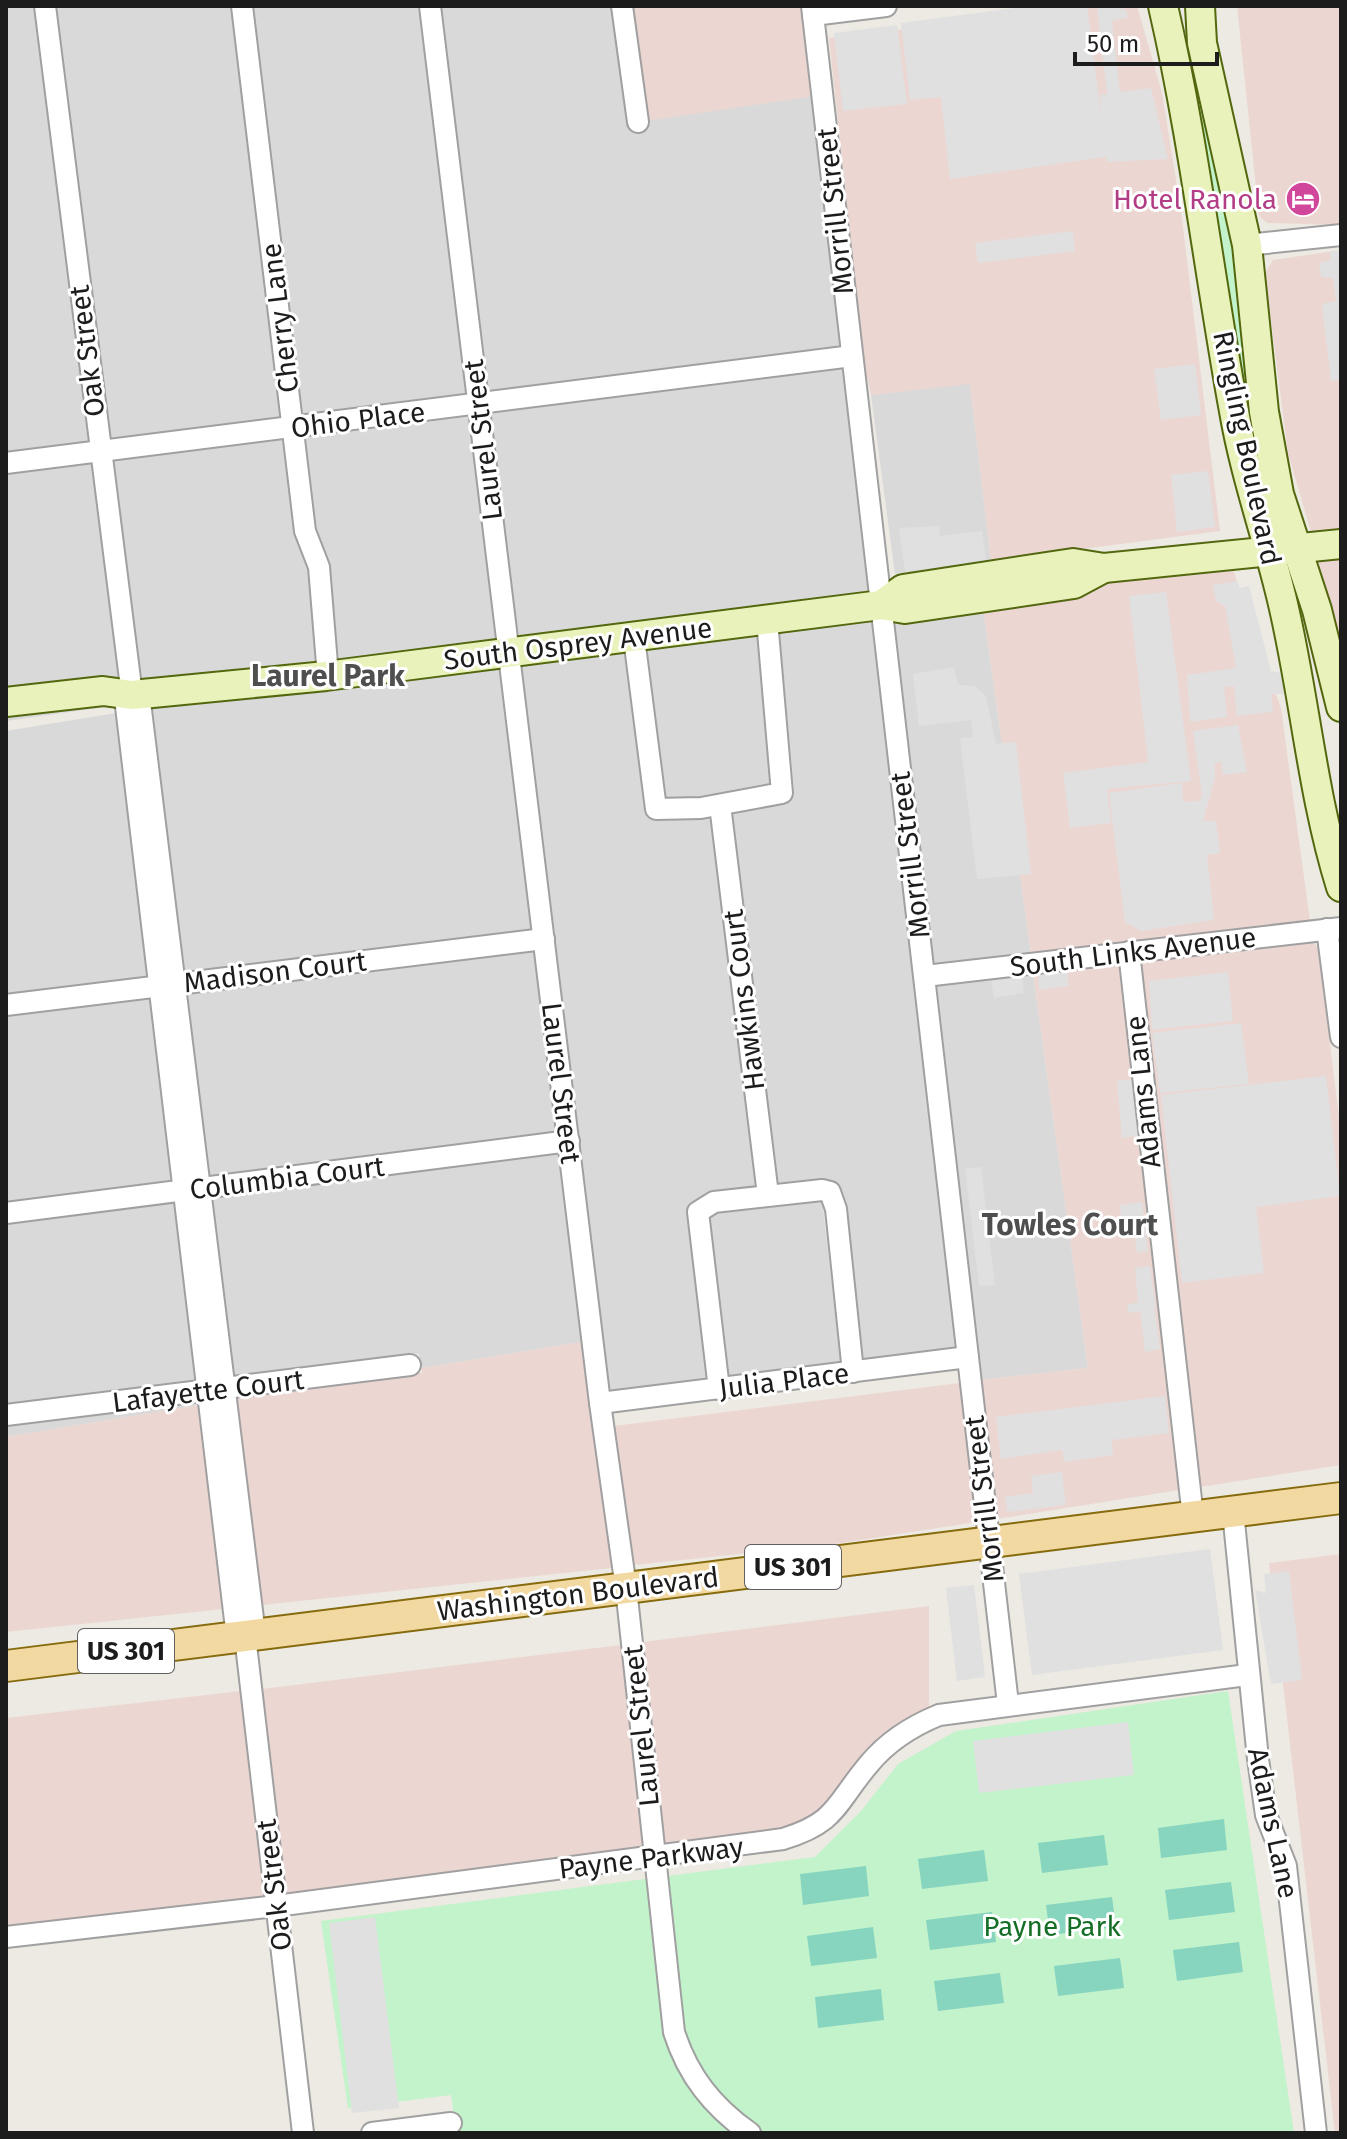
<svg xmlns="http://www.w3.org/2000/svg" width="1347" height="2139" viewBox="0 0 1347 2139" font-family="'Fira Sans',sans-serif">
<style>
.residential{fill:#dad9d9}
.commercial{fill:#ecd6d2}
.park{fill:#c2f3cb}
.pitch{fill:#87d4bf}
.parking{fill:#e0e0e0}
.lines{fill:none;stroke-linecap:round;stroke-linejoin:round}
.street-casing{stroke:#a0a0a0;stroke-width:24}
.secondary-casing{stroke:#53670f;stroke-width:32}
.primary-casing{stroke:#856b0e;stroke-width:34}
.street{stroke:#fff;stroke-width:20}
.secondary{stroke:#e9f2ba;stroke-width:28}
.primary{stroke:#f2d8a1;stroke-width:30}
.labels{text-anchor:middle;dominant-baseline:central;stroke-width:6;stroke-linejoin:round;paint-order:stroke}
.shield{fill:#fff;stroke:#606060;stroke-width:2}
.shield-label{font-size:26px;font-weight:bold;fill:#1c1c1c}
.hotel-label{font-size:28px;fill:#b23c85;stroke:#fff;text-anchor:end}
.street-label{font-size:28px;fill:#1c1c1c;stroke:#fff}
.park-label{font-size:28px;fill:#156e26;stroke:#fff}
.neighbourhood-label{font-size:30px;font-weight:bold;fill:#4f4f4f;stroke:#fff}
</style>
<rect width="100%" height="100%" fill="#eceae2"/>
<g class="residential">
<path d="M6,6H624L822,95L881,605L133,695L105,707L6,721Z"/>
<path d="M970,383L991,561L895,574L871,395Z"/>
<path d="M983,607L1031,954L934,965L893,617Z"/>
<path d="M871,616L956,1348L863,1361L843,1192L827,1180L778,1184L732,813L784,802L794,788L779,628Z"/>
<path d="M757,631L772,785L667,801L646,646Z"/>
<path d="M624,649L646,810L651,818L662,821L711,817L756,1187L710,1193L698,1199L687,1213L707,1381L610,1392L521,661Z"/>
<path d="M499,664L531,930L185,973L151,703Z"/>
<path d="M116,713L148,978L6,995V731Z"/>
<path d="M534,949L557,1133L209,1178L187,993Z"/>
<path d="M1033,973L1088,1368L981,1380L937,985Z"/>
<path d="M150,997L172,1183L6,1203V1015Z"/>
<path d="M559,1152L582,1342L422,1368L419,1354L234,1378L212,1198Z"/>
<path d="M822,1199L841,1364L729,1378L709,1216L717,1212Z"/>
<path d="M174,1202L196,1383L6,1406V1223Z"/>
<path d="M198,1403L199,1405L6,1437V1425Z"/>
</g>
<g class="commercial">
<path d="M624,6H886L813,16L822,95L638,122Z"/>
<path d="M1101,6H1137L1162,93L1181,211L1220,531L991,561L970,384L871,395L864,364L829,38Z"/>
<path d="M1237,6H1341V225L1267,223L1259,216Z"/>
<path d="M1341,250V536L1313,539L1288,453L1265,273L1273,260Z"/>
<path d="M1341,556V651L1318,558Z"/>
<path d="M1231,564L1281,708L1310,921L1031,954L983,607L1106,578Z"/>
<path d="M1313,941L1318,949L1341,1133V1465L1200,1487L1140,961Z"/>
<path d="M1119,963L1179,1490L997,1519L981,1380L1088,1368L1033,973Z"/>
<path d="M582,1342L612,1568L262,1605L237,1399L422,1373V1368Z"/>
<path d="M960,1383L976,1522L835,1544L634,1565L614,1426Z"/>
<path d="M199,1405L223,1609L6,1632V1437Z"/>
<path d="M1341,1554V2133H1335L1269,1563Z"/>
<path d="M929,1606V1708L904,1719L861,1757L824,1809L806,1822L781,1830L664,1846L643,1642Z"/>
<path d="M621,1645L643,1849L286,1895L262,1689Z"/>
<path d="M241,1691L264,1898L6,1927V1718Z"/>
</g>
<g class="park">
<path d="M1194,81C1240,197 1244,329 1260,452L1255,453L1184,84Z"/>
<path d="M1228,1691L1294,2133H456L451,2095L348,2108L321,1921L815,1857L861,1811L898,1764L956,1731Z"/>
</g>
<g class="pitch">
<path d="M1224,1819L1227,1850L1161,1858L1158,1828Z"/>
<path d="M1104,1835L1108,1865L1042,1873L1038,1843Z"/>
<path d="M984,1850L988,1881L922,1889L918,1859Z"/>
<path d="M866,1866L869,1896L803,1905L800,1874Z"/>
<path d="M1231,1882L1235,1912L1169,1920L1165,1890Z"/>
<path d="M1112,1897L1116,1927L1050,1935L1046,1905Z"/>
<path d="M992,1912L996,1942L930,1950L926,1920Z"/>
<path d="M873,1927L877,1958L811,1966L807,1936Z"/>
<path d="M1239,1942L1243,1972L1177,1981L1173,1950Z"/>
<path d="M1120,1958L1124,1988L1058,1996L1054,1966Z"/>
<path d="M1000,1973L1004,2003L938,2011L934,1981Z"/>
<path d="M881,1989L884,2020L818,2028L815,1997Z"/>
</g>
<g class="parking">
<path d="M1030,6H1087L1102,122L1100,95L1107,94L1097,6L1125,9L1128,17L1112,21L1120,92L1151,88L1168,159L1107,162L1106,157L950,179L941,97L910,100L901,23Z"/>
<path d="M897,25L907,104L843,111L834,33Z"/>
<path d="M1073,231L1075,251L978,263L975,243Z"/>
<path d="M1341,250V380L1331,381L1322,304L1336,301L1333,278L1321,277L1319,263L1331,260L1330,252Z"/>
<path d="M1195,364L1201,415L1161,420L1154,369Z"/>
<path d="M1208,471L1215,527L1177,532L1171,475Z"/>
<path d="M939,526L940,536L982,531L986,561L905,572L899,528Z"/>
<path d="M1237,581L1239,588L1249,586L1271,671L1281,673L1284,694H1271L1273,712L1237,716L1234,686L1224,687L1227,717L1190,722L1187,675L1236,668L1225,606L1216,601L1213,585Z"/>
<path d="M1166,592L1191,781L1107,789L1111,823L1070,828L1063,773L1148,762L1129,596Z"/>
<path d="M954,667L958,685L975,686L986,696L996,744L1016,742L1031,874L977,879L960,738L973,737L971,720L919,726L913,674Z"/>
<path d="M1238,725L1247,772L1223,775L1221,762L1215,763V778L1203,821H1216L1220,853L1207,855L1214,920L1141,931L1125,922L1109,793L1182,783L1183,802L1199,801L1202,796L1193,731Z"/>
<path d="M1067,970L1069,986L1039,990L1038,974Z"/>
<path d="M1228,972L1233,1021L1152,1030L1149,981Z"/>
<path d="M1022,976L1024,993L994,998L991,981Z"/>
<path d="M1241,1023L1249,1084L1160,1093L1152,1033Z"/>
<path d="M1326,1076L1340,1196L1256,1207L1264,1273L1182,1283L1161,1095Z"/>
<path d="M1133,1079L1138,1136L1122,1138L1117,1081Z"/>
<path d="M981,1167L995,1285L979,1286L965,1169Z"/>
<path d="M1142,1202L1148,1251L1137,1253L1134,1233L1122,1235L1120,1205Z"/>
<path d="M1150,1266L1156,1309L1146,1311L1155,1310L1160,1349L1145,1352L1140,1311L1128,1313L1127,1305L1138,1302L1135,1268Z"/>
<path d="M1165,1396L1169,1433L1112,1440L1113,1455L1064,1462L1062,1450L1001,1459L996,1417Z"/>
<path d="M1062,1472L1066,1505L1007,1512L1005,1497L1033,1493L1031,1476Z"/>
<path d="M1210,1549L1223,1650L1032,1675L1019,1574Z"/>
<path d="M1289,1571L1302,1680L1271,1684L1255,1590L1266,1593L1264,1574Z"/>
<path d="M974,1585L985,1677L957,1681L946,1588Z"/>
<path d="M1128,1722L1134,1775L979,1793L973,1741Z"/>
<path d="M375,1917L399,2108L352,2113L329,1923Z"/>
</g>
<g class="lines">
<g class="street-casing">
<g id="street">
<path d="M45,6L132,695"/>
<path d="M242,6L305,531L319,567L328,676"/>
<path d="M430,6L600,1403L626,1588L674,2032C688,2076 713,2107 750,2133"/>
<path d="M622,6L638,122"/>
<path d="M812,6L1008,1704"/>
<path d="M813,15L886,6"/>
<path d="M1247,245L1341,235"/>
<path d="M6,463L852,356"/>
<path d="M634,638L656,809L701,808L782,793L767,620"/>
<path d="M139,694L255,1635"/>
<path d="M125,698L237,1637"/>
<path d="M720,805L768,1195"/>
<path d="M1327,929L1341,1037"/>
<path d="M1129,952L1193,1517"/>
<path d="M925,976L1341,928"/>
<path d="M6,1005L544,939"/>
<path d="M6,1213L569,1141"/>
<path d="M719,1389L698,1212L714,1202L822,1190L830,1192L836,1209L853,1372"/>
<path d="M600,1403L968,1357"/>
<path d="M6,1415L410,1365"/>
<path d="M1233,1512L1258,1759L1266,1815L1286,1866L1316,2133"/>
<path d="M245,1636L303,2133"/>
<path d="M6,1937L276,1906L783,1839C838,1822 835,1804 869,1764C888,1741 912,1726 939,1715L1247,1675"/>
<path d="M372,2133L451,2123"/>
</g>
</g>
<g class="secondary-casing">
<g id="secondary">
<path d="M1163,6C1194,140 1209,275 1234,411C1245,476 1268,539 1283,604C1305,698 1312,794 1341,887"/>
<path d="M1200,6L1202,43L1247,245L1264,412L1279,494L1317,610L1341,707"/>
<path d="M881,605L903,589L1073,563L1104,568L1341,544"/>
<path d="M6,702L103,691L132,695L326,676L881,605L905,609L1074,584L1104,568"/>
</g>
</g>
<g class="primary-casing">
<path id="primary" d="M6,1666L1341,1498"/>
</g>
<use href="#street" class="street"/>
<use href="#secondary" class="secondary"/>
<use href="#primary" class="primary"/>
</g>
<defs>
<g id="hotel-disc" transform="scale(1.8)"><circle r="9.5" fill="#d1479c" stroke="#fff"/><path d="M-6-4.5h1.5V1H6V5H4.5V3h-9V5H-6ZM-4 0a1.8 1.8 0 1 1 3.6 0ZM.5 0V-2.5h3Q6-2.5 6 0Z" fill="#fff"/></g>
</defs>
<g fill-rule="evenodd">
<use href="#hotel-disc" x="1303" y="199"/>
</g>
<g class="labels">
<g class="shield">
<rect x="745" y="1545" width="96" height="44" rx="6"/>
<rect x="78" y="1629" width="96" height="44" rx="6"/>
</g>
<g class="shield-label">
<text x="793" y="1567">US 301</text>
<text x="126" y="1651">US 301</text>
</g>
<g class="hotel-label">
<text x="1277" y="199">Hotel Ranola</text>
</g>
<g class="street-label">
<text transform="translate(835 211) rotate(-96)">Morrill Street</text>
<text transform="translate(280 318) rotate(-97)">Cherry Lane</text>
<text transform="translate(87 351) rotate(-97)">Oak Street</text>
<text transform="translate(358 420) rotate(-7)">Ohio Place</text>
<text transform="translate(483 440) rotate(-97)">Laurel Street</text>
<text transform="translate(1247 448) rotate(78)">Ringling Boulevard</text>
<text transform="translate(578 644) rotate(-7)">South Osprey Avenue</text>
<text transform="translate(910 855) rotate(-97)">Morrill Street</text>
<text transform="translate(1133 952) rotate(-7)">South Links Avenue</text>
<text transform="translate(275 972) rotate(-7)">Madison Court</text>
<text transform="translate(744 1000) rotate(-97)">Hawkins Court</text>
<text transform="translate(561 1083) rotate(83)">Laurel Street</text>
<text transform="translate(1143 1092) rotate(-96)">Adams Lane</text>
<text transform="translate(287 1178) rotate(-7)">Columbia Court</text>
<text transform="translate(784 1381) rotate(-7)">Julia Place</text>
<text transform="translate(208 1391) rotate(-7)">Lafayette Court</text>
<text transform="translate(984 1499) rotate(-97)">Morrill Street</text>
<text transform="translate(578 1594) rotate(-7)">Washington Boulevard</text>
<text transform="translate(641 1726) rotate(-96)">Laurel Street</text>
<text transform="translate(1273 1823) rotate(78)">Adams Lane</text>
<text transform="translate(651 1858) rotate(-7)">Payne Parkway</text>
<text transform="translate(274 1885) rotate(-97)">Oak Street</text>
</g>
<g class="park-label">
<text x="1052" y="1926">Payne Park</text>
</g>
<g class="neighbourhood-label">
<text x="328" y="676">Laurel Park</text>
<text x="1070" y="1225">Towles Court</text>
</g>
</g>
<rect width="1347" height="2139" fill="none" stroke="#1c1c1c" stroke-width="16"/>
<path d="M1075 52v12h142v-12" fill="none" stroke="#1c1c1c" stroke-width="4"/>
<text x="1087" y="52" font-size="24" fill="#1c1c1c" stroke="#ffffff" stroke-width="6" paint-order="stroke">50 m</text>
</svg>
